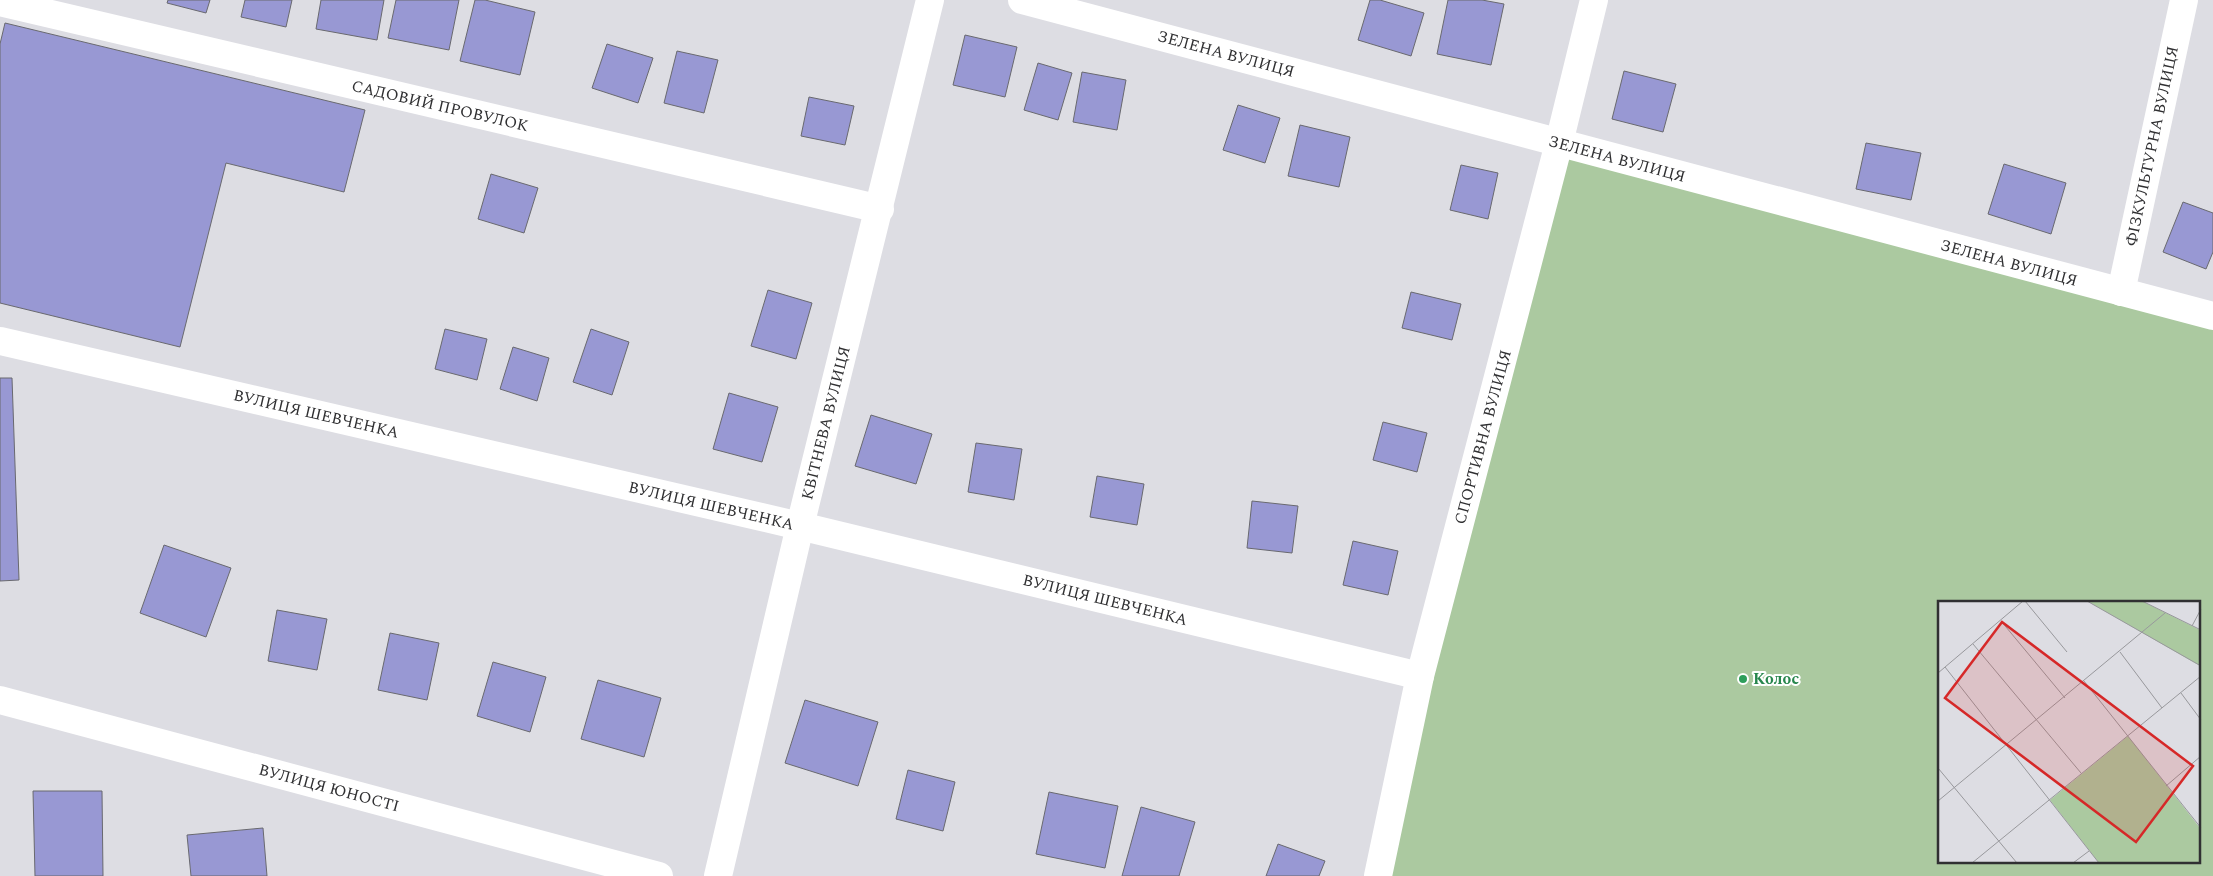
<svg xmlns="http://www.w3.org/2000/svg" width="2213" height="876" viewBox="0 0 2213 876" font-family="Spectral,serif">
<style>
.green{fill:#abc9a0;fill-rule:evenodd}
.building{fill:#9898d3;stroke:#69696f}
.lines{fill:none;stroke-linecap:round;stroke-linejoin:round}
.minor{stroke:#fff;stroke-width:28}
.leisure-dot{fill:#2e9e5b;stroke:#fff;stroke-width:2}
.labels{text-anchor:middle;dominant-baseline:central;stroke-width:4;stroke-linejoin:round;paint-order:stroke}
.street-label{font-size:16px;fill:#303032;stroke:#fff}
.leisure-label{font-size:16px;font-weight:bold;fill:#27864d;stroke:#fff;text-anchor:start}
.inset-road{fill:none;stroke:#98989c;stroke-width:1}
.view{fill:#d62828;fill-opacity:0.15;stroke:#d62828;stroke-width:2.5}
.inset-edge{fill:none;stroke:#303032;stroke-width:2.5}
</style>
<rect width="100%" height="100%" fill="#dddde3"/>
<path class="green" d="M1559,143L2213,316V876H1378ZM1939,602H2199V862H1939Z"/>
<g class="building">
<path d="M168,0H210L206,13L167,3Z"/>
<path d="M245,0H292L286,27L241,17Z"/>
<path d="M321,0H384L377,40L316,29Z"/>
<path d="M396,0H459L449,50L388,38Z"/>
<path d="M475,0H485L535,12L520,75L460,61Z"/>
<path d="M1370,0H1380L1424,13L1411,56L1358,40Z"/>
<path d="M1448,0H1482L1504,4L1491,65L1437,54Z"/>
<path d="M5,23L365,110L344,192L226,163L180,347L0,303V44Z"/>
<path d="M965,35L1017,47L1005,97L953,85Z"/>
<path d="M607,44L653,58L638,103L592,88Z"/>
<path d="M677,51L718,60L704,113L664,103Z"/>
<path d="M1038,63L1072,73L1058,120L1024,110Z"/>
<path d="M1624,71L1676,84L1663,132L1612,119Z"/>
<path d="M1082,72L1126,80L1117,130L1073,122Z"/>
<path d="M809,97L854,106L845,145L801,136Z"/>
<path d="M1238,105L1280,118L1265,163L1223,150Z"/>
<path d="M1300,125L1350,137L1339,187L1288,176Z"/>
<path d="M1866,143L1921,153L1911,200L1856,189Z"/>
<path d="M2004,164L2066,183L2051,234L1988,214Z"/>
<path d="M1461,165L1498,173L1488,219L1450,210Z"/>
<path d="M491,174L538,188L524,233L478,219Z"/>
<path d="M2183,202L2213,213V252L2206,269L2163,252Z"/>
<path d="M768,290L812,303L796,359L751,346Z"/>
<path d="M1411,292L1461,304L1452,340L1402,328Z"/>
<path d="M445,329L487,339L477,380L435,369Z"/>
<path d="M591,329L629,342L612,395L573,382Z"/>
<path d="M513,347L549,358L537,401L500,389Z"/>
<path d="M0,378H12L19,580L0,581Z"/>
<path d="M729,393L778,407L762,462L713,449Z"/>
<path d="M871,415L932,434L916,484L855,466Z"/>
<path d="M1383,422L1427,433L1417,472L1373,460Z"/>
<path d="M976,443L1022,449L1014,500L968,492Z"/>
<path d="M1097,476L1144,484L1137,525L1090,517Z"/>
<path d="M1252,501L1298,506L1292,553L1247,548Z"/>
<path d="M1353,541L1398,551L1388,595L1343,585Z"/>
<path d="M164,545L231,568L206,637L140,613Z"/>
<path d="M277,610L327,619L317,670L268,661Z"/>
<path d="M390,633L439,643L427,700L378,690Z"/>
<path d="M493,662L546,677L530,732L477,716Z"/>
<path d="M598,680L661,698L644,757L581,739Z"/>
<path d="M805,700L878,722L858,786L785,763Z"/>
<path d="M908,770L955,782L943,831L896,819Z"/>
<path d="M33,791H102L103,876H35Z"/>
<path d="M1049,792L1118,806L1105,868L1036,854Z"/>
<path d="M1141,807L1195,822L1179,876H1122Z"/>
<path d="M263,828L267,876H191L187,835Z"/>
<path d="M1278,844L1325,861L1319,876H1266Z"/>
</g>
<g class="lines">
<g class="minor">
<path d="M1022,0L2213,316"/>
<path d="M0,2L880,209"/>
<path d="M2121,292L2184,0"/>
<path d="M0,341L800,526L1420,676"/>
<path d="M0,700L659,876"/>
<path d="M718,876L800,526L930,0"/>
<path d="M1378,876L1420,676L1559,143L1594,0"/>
</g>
</g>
<circle class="leisure-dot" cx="1743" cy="679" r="5"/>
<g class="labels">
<g class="street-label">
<text transform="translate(1226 54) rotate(15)">ЗЕЛЕНА ВУЛИЦЯ</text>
<text transform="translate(440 106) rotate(13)">САДОВИЙ ПРОВУЛОК</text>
<text transform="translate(2152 146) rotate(-78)">ФІЗКУЛЬТУРНА ВУЛИЦЯ</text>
<text transform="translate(1617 159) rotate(15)">ЗЕЛЕНА ВУЛИЦЯ</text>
<text transform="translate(2009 263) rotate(15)">ЗЕЛЕНА ВУЛИЦЯ</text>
<text transform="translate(316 414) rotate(13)">ВУЛИЦЯ ШЕВЧЕНКА</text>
<text transform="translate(826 423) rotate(-76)">КВІТНЕВА ВУЛИЦЯ</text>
<text transform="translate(1483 437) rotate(-75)">СПОРТИВНА ВУЛИЦЯ</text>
<text transform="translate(711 506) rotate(13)">ВУЛИЦЯ ШЕВЧЕНКА</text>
<text transform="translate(1105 600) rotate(14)">ВУЛИЦЯ ШЕВЧЕНКА</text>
<text transform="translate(329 788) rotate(15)">ВУЛИЦЯ ЮНОСТІ</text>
</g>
<g class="leisure-label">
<text x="1753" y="679">Колос</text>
</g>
</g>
<g transform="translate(1938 601)">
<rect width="262" height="262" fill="#dddde3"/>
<path d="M149,0H204L262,29V65ZM190,135L262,227V262H161L112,199Z" fill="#abc9a0"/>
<path class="inset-road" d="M87,0L129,51M149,0L263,65M204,0L263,29M63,20L127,97M254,25L263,8M35,43L143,172M182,51L224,107M7,66L161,262M0,72L85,0M146,80L263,227M243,92L263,119M0,167L79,262M228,185L263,155M0,200L227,12M34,262L263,75M135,262L151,250"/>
<path class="view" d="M64,21L255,165L198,241L7,97Z"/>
<rect width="262" height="262" class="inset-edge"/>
</g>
</svg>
